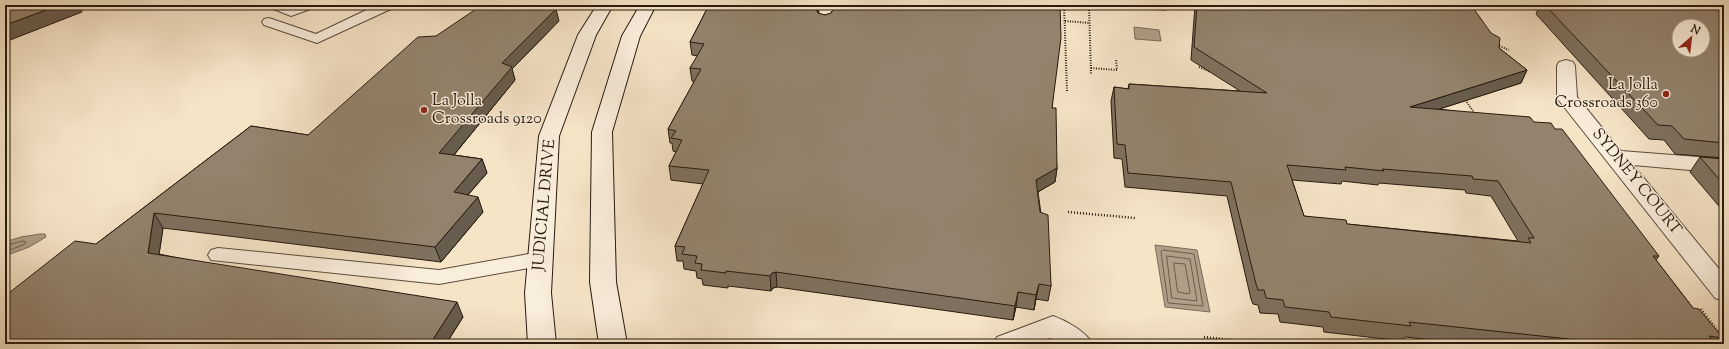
<svg xmlns="http://www.w3.org/2000/svg" width="1729" height="349" viewBox="0 0 1729 349" font-family="'Sorts Mill Goudy',serif">
<style>
.water{fill:#b09f88;stroke:#796a57}
.lines{fill:none;stroke-linecap:round;stroke-linejoin:round}
.shore{stroke:#6c5c4b;stroke-width:1}
.lane-casing{stroke:#5b4c3c;stroke-width:2}
.street-casing{stroke:#5b4c3c;stroke-width:2}
.secondary-casing{stroke:#271a0e;stroke-width:2}
.path-far1{stroke:#271a0e;stroke-width:2;stroke-dasharray:1 1.5;stroke-linecap:butt}
.path{stroke:#271a0e;stroke-width:2.5;stroke-dasharray:1 2;stroke-linecap:butt}
.lane{fill:#f9eddb;fill-rule:evenodd}
.street{fill:#f9eddb;fill-rule:evenodd}
.secondary{fill:#f9eddb;fill-rule:evenodd}
.wall{fill:#7e715f;stroke:#271a0e;fill-rule:evenodd}
.shaded-wall{fill:#675c4d;stroke:#271a0e}
.building{fill:#93836e;stroke:#271a0e;fill-rule:evenodd}
.poi-dot{fill:#8f2418;stroke:#f9eddb;stroke-width:1.5}
.labels{text-anchor:middle;dominant-baseline:central;stroke-width:3;stroke-linejoin:round;paint-order:stroke}
.poi-label{font-size:16px;fill:#271a0e;stroke:#f9eddb;text-anchor:end}
.street-label{font-size:16px;fill:#271a0e;stroke:#f9eddb}
</style>
<rect width="100%" height="100%" fill="#f6e4c7"/>
<filter id="stains"><feTurbulence type="fractalNoise" baseFrequency=".005" numOctaves="4"/><feColorMatrix values="0 0 0 0 .2 0 0 0 0 .09 0 0 0 0 .02 0 0 0 .5 -.17"/></filter>
<radialGradient id="worn" r=".72"><stop offset=".6" stop-color="#630" stop-opacity="0"/><stop offset="1" stop-color="#630" stop-opacity=".3"/></radialGradient>
<g class="water">
<path d="M1134,27L1159,30L1161,41L1135,39Z"/>
<path d="M40,234H45L46,237L29,247L5,256V242L21,237Z"/>
<path d="M1155,245L1197,250L1210,312L1165,307Z"/>
</g>
<g class="lines">
<g class="shore">
<path d="M5,246L22,241L26,242L25,244L5,252"/>
<path d="M1163,250L1194,254L1203,306L1168,303L1161,252Z"/>
<path d="M1167,256L1190,259L1197,301L1172,298Z"/>
<path d="M1174,263L1185,264L1190,292L1189,294L1178,292Z"/>
</g>
<g class="lane-casing">
<g id="lane">
<path d="M269,5H287L291,7L296,5H315L313,8L291,16L271,8Z"/>
<path d="M377,5H395L393,8L317,43L264,25L262,22L264,19L269,18L316,34Z"/>
<path d="M795,6L830,8L835,9L837,12L830,25L825,26L820,25L818,22L821,16L790,13L788,10L790,7Z"/>
<path d="M218,248L439,270L540,252L547,254L550,259L547,264L540,266L439,284L211,260L208,255L211,250Z"/>
</g>
</g>
<g class="street-casing">
<g id="street">
<path d="M1566,60L1573,62L1575,66L1577,97L1621,151L1724,159V173L1633,165L1724,275V301L1715,298L1557,98V66L1559,62Z"/>
<path d="M1053,316C1067,321 1085,331 1093,344H1059L1050,338L1035,344H993L997,337Z"/>
</g>
</g>
<g class="secondary-casing">
<g id="secondary">
<path d="M597,5H613L596,35L559,136L551,293L556,344H528L525,293L539,136L578,35Z"/>
<path d="M640,5H656L640,36L612,132L616,282L627,344H599L590,282L592,132L622,36Z"/>
</g>
</g>
<g class="path-far1">
<path d="M1064,5L1067,91"/>
<path d="M1089,5L1091,74"/>
<path d="M1116,6L1164,10L1177,5L1197,7"/>
<path d="M1065,21L1090,23"/>
<path d="M1497,45L1509,50"/>
<path d="M1199,67L1211,72"/>
<path d="M1091,68L1117,70L1116,59"/>
<path d="M1464,98L1475,114"/>
</g>
<g class="path">
<path d="M1068,212L1135,218"/>
<path d="M1701,309L1724,339"/>
<path d="M1204,337L1267,344"/>
</g>
<use href="#lane" class="lane"/>
<use href="#street" class="street"/>
<use href="#secondary" class="secondary"/>
</g>
<g class="wall">
<path d="M709,5H1060L1052,108L1057,168L1055,182L1038,192L1051,286L1048,301L1036,299L1034,310L1016,307L1013,320L777,287L773,288L771,291L728,286V288L703,285L702,279L697,278L696,271L684,269L683,261H677L675,246L703,184L671,180L669,166L676,152L673,151L672,143H670L668,129L694,82L692,81L690,68L698,56L692,55L690,42ZM818,6L834,8L831,13L825,15L819,14Z"/>
<path d="M1195,5H1471L1499,48L1527,70L1521,83L1439,109L1534,122L1659,256L1656,260L1693,308L1723,338L1718,344H1469L1405,337L1403,341L1324,332L1323,327L1280,322L1278,314L1260,313L1258,305L1253,304L1251,299L1227,196L1125,187L1122,159L1114,158L1111,101L1114,87L1128,89L1129,84L1240,91L1191,60ZM1292,180L1341,184L1342,181L1378,185L1379,183L1465,190L1466,193L1491,196L1518,241L1347,224L1304,216Z"/>
<path d="M1540,5H1695L1724,10V158L1675,154L1664,140L1649,139L1536,14Z"/>
<path d="M559,21L512,69L515,80L454,155L482,159L487,173L468,195L483,212L441,262L163,228L159,254L463,317L446,344H5L96,244L251,126L308,135L436,36Z"/>
<path d="M1700,157L1724,159V212L1690,172Z"/>
</g>
<g class="shaded-wall">
<path d="M60,5H79L82,12L5,42V25Z"/>
<path d="M818,5L819,16L816,9Z"/>
<path d="M556,9L559,21L512,69L515,80L444,167L439,153L502,63Z"/>
<path d="M1527,70L1521,83L1405,120L1410,107Z"/>
<path d="M482,159L487,173L458,206L454,192Z"/>
<path d="M1057,168L1055,182L1034,194L1036,180Z"/>
<path d="M478,197L483,212L441,262L435,247Z"/>
<path d="M154,213L163,228L157,268L148,253Z"/>
<path d="M776,272L777,287L773,288L771,291L770,276L772,273Z"/>
<path d="M1039,284L1036,299L1034,310L1036,295Z"/>
<path d="M1018,292L1016,307L1013,320L1015,306Z"/>
<path d="M457,302L463,317L446,344H430Z"/>
</g>
<g class="building">
<path d="M5,5H60L5,25Z"/>
<path d="M482,5H529L556,9L502,63L512,67L439,153L482,159L454,192L478,197L435,247L154,213L148,253L457,302L430,344H5V296L75,241L96,244L251,126L308,135L418,37L436,36Z"/>
<path d="M709,5H818L816,9L818,13L825,15L831,13L836,5H1060L1061,38L1052,108H1056L1057,168L1036,180L1040,212L1048,215L1051,286L1039,284L1036,295L1018,292L1015,306L776,272L772,273L770,276L726,271V273L701,270L702,264L695,263L697,256L682,254L685,247L675,246L709,170L669,166L682,140L671,138L676,131L668,129L701,69L690,68L704,44L690,42Z"/>
<path d="M1197,5H1471L1491,33L1500,38L1499,48L1527,70L1410,107L1530,117L1534,122L1551,123L1555,129H1562L1659,256H1653L1693,308L1699,309L1723,338L1709,336L1715,344H1701L1691,343L1692,344H1572L1569,339L1409,322L1411,326L1331,317L1329,312L1285,307L1283,300L1266,298L1264,290H1258L1256,284L1231,182L1128,173L1125,145L1117,144L1114,87L1129,89V84L1267,93L1194,47ZM1287,165L1346,170L1345,167L1384,171L1382,169L1472,176L1473,179L1498,181L1534,238H1528L1531,243L1347,224L1346,220L1304,216Z"/>
<path d="M1545,5H1695L1724,10V143L1684,139L1672,126L1658,125ZM1679,26H1703V50H1679Z"/>
<path d="M1700,157L1724,159V185Z"/>
</g>
<g class="poi-dot">
<circle cx="1666" cy="94" r="4"/>
<circle cx="424" cy="110" r="4"/>
</g>
<g class="labels">
<g class="poi-label">
<text x="1658" y="85">La Jolla<tspan x="1658" dy="18">Crossroads 360</tspan></text>
<text x="432" y="101" text-anchor="start">La Jolla<tspan x="432" dy="18">Crossroads 9120</tspan></text>
</g>
<g class="street-label">
<text transform="translate(1636 182) rotate(51)">SYDNEY COURT</text>
<text transform="translate(545 205) rotate(-85)">JUDICIAL DRIVE</text>
</g>
</g>
<rect width="1729" height="349" fill="none" stroke="#f6e4c7" stroke-width="20"/>
<rect x="6" y="6" width="1717" height="337" fill="none" stroke="#271a0e" stroke-width="2"/>
<rect x="10" y="10" width="1709" height="329" fill="none" stroke="#271a0e"/>
<g transform="translate(1691 38) rotate(28)"><circle r="19" fill="#f9eddb" stroke="#a59989"/>
<path d="M0-3L7 15L0 10L-7 15Z" fill="#8f2418"/>
<text y="-6" font-size="11" font-weight="bold" text-anchor="middle" fill="#271a0e">N</text>
</g>
<rect width="100%" height="100%" filter="url(#stains)"/>
<rect width="100%" height="100%" fill="url(#worn)"/>
</svg>
